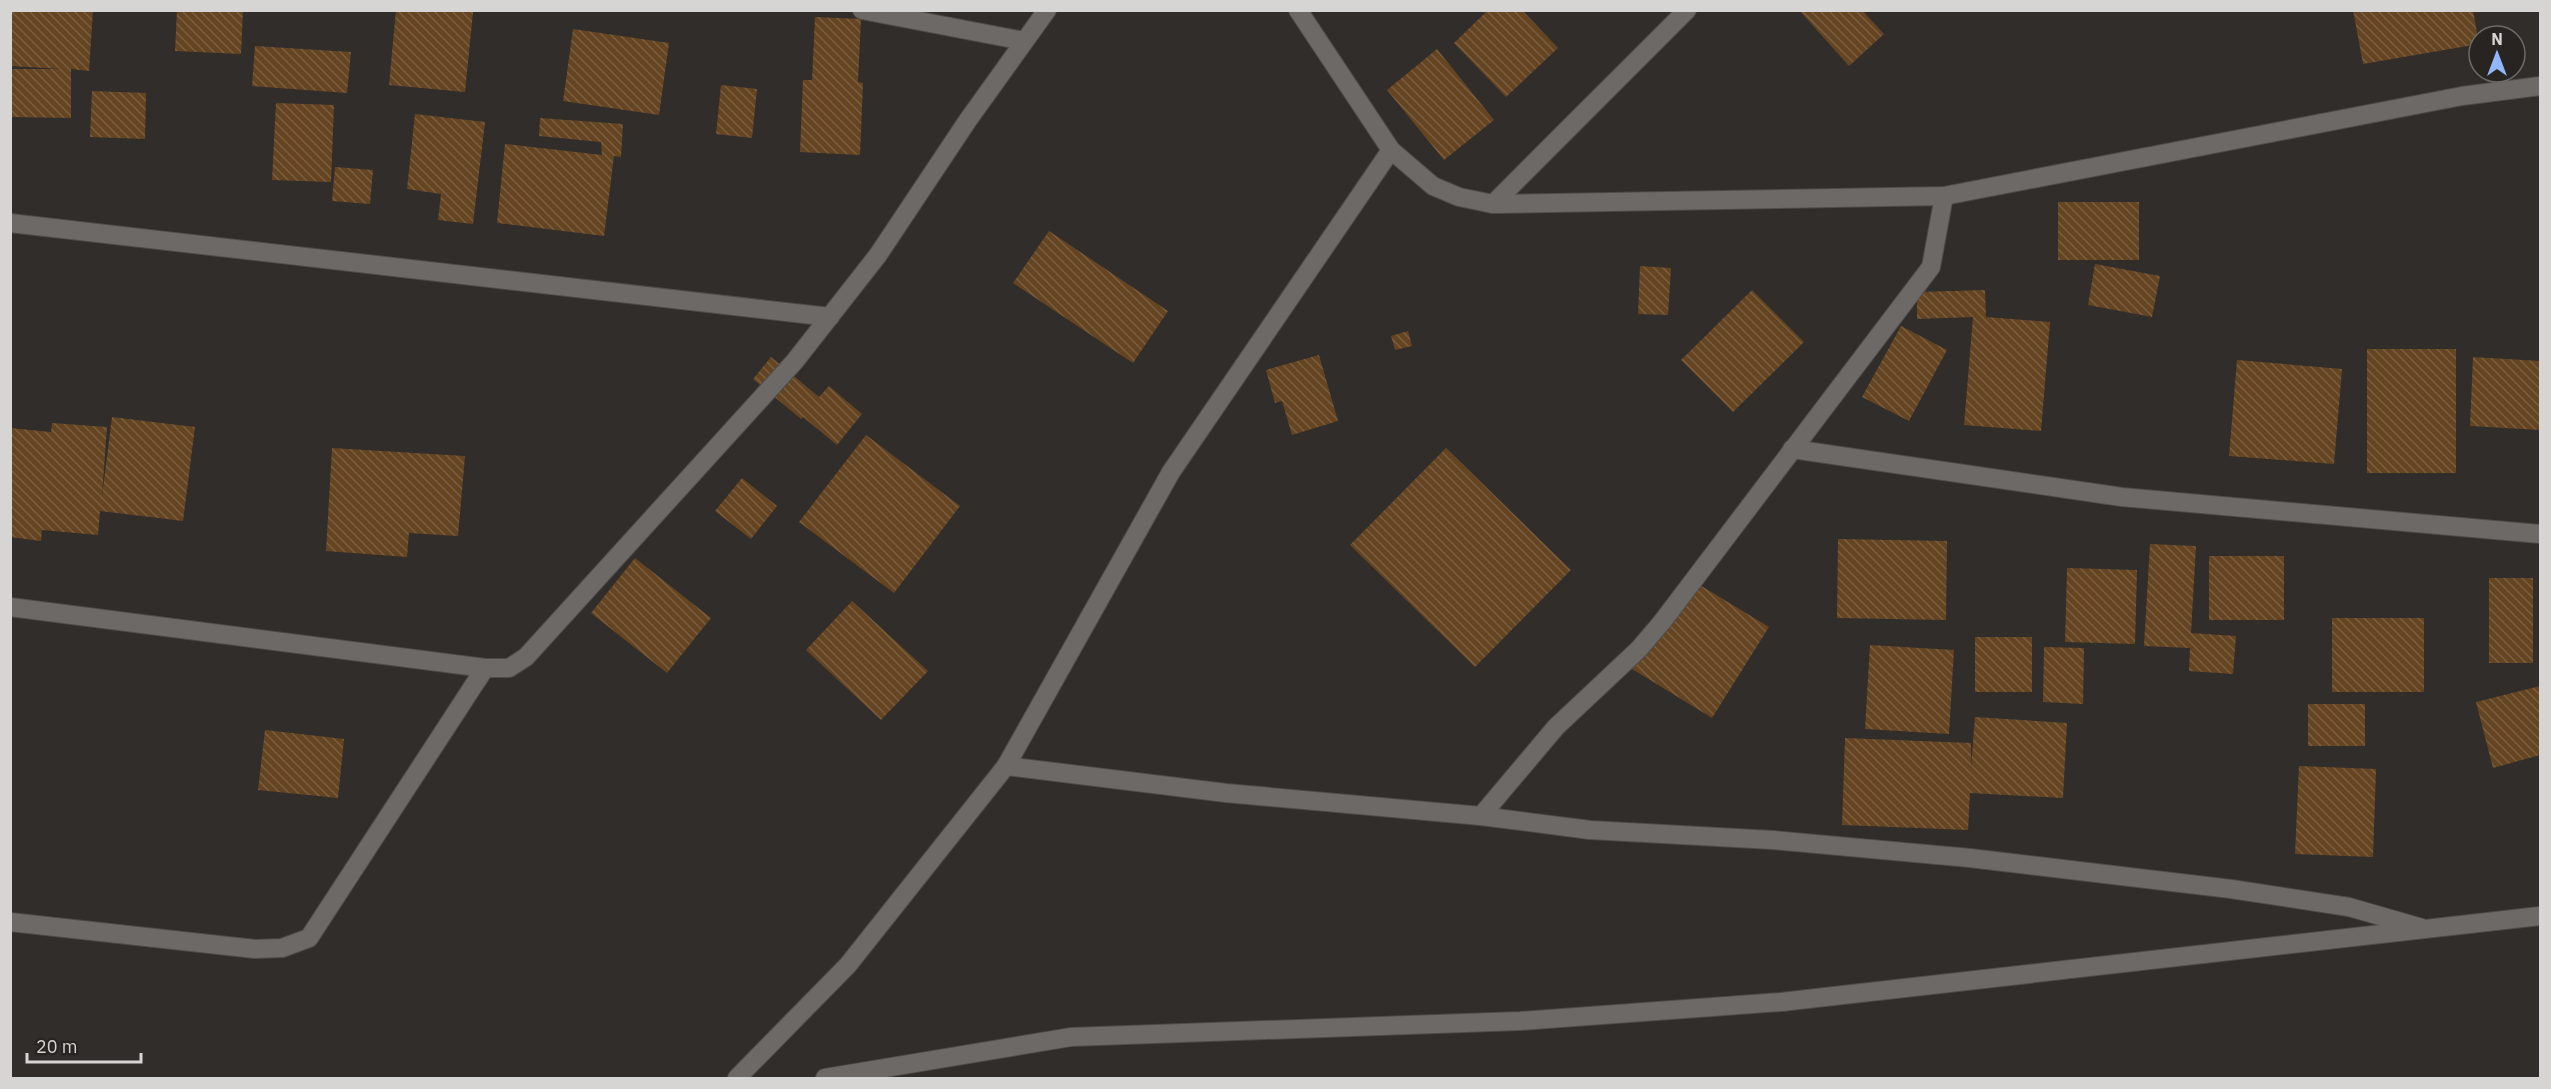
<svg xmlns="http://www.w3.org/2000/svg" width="2551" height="1089" viewBox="0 0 2551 1089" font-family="'IBM Plex Sans',sans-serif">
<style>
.building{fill:url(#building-back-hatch)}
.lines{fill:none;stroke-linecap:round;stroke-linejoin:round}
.minor-casing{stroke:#4e4b49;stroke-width:20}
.minor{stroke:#6d6966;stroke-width:18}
</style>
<defs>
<pattern id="building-back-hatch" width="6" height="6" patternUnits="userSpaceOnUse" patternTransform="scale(1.5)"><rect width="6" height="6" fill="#654421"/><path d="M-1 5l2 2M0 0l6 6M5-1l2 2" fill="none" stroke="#7a5e40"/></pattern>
</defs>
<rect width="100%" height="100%" fill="#312d2a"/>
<g class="building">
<path d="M10,10H93L89,71L71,69V118L10,117V69H63L10,66Z"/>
<path d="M177,10H243L241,54L175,51Z"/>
<path d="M396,10L473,12L465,92L389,85Z"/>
<path d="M1488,10H1522L1558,48L1506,97L1454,43Z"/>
<path d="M1799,10H1862L1884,34L1849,66Z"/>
<path d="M2353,10H2473L2479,44L2363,64Z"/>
<path d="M815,17L861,19L858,82L863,83L860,155L800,152L803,80H812Z"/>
<path d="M573,29L669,43L659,115L563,101Z"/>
<path d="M255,46L351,52L347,93L252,86Z"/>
<path d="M1437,49L1494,120L1444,160L1387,90Z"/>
<path d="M721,85L757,89L752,138L716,134Z"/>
<path d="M92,91L146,93L145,139L90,137Z"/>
<path d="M276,103L334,105L331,182L272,180Z"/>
<path d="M415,114L485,122L473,224L438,220L441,194L407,189Z"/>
<path d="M540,118L623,124L621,157L614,156L604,236L497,223L505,144L602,155L601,142L539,136Z"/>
<path d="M335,167L373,170L370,204L332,201Z"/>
<rect x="2058" y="202" width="81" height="58"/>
<path d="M1049,231L1168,311L1133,363L1013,283Z"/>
<path d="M2095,264L2160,276L2152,317L2088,305Z"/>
<path d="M1640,266L1671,268L1668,315L1638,314Z"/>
<path d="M1752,290L1804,342L1733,412L1681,360Z"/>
<path d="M1985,290L1986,317L2050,322L2041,431L1964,425L1973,317L1917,319V292Z"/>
<path d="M1901,326L1947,350L1909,421L1862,397Z"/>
<path d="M1408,331L1412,346L1395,350L1391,336Z"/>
<rect x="2367" y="349" width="89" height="124"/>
<path d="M1319,355L1338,421L1292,435L1282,401L1275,403L1266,370Z"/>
<path d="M771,357L819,397L829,386L862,414L837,445L803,417L801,419L753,379Z"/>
<path d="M2473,357L2540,361V430L2470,426Z"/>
<path d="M2237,360L2342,369L2334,464L2229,456Z"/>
<path d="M112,417L195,427L183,521L100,511L98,535L42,530L41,541L10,537V428L51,432L52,423L107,427L102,496Z"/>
<path d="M866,435L960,506L894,593L799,522Z"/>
<path d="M332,448L465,456L458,536L409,533L407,557L326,551Z"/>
<path d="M1446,448L1571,570L1475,667L1350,545Z"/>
<path d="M742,478L777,506L751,539L715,511Z"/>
<path d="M1838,539L1947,541L1946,620L1837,618Z"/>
<path d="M2150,544L2196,546L2191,633L2236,636L2233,674L2189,671L2190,648L2144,646Z"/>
<rect x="2209" y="556" width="75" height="64"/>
<path d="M635,558L711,618L667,673L591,613Z"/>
<path d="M2067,568L2137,570L2135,644L2065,642Z"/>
<path d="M1685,576L1769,627L1712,718L1629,667Z"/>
<rect x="2489" y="578" width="44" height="85"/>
<path d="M852,601L928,671L881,720L806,650Z"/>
<rect x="2332" y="618" width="92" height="74"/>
<rect x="1975" y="637" width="57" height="55"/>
<path d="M1870,645L1954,650L1949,734L1865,729Z"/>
<path d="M2044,647L2084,648L2083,704L2043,702Z"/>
<path d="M2540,686V755L2493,768L2476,702Z"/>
<rect x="2308" y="704" width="57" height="42"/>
<path d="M1975,717L2067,723L2063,798L1970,793L1968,830L1842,825L1845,738L1971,743V767Z"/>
<path d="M265,730L344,739L338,798L258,790Z"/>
<path d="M2299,766L2376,769L2373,857L2295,854Z"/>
</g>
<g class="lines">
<g class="minor-casing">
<g id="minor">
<path d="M862,10L1024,41"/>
<path d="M1298,10L1391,150L1433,186L1459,197L1493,204L1944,196L2462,96L2540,86"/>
<path d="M1493,204L1687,10"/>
<path d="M10,223L830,317"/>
<path d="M1792,449L2122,497L2540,534"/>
<path d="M10,607L485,668H509L526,657L795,361L878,255L968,120L1047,10"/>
<path d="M1006,766L1226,793L1481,816L1590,830L1773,840L1970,858L2231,889L2349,907L2422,928"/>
<path d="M1481,816L1556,727L1639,649L1662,622L1931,267L1944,196"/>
<path d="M10,922L255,949L282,948L309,938L485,668"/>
<path d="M737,1078L848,965L1006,766L1171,472L1391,150"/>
<path d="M825,1078L1071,1037L1520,1021L1781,1002L2540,916"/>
</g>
</g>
<use href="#minor" class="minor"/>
</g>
<rect width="2551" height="1089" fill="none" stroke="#d7d5d3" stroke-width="24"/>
<g transform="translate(2497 54)"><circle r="28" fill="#272421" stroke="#6d6b68" stroke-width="1.5"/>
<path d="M0-4.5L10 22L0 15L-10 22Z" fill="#93b7fd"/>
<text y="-9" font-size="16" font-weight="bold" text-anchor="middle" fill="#d7d5d3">N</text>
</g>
<path d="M27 1053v9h114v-9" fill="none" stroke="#d7d5d3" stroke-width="3"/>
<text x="36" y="1053" font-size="18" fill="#d7d5d3" stroke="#272421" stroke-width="4.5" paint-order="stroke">20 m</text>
</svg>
